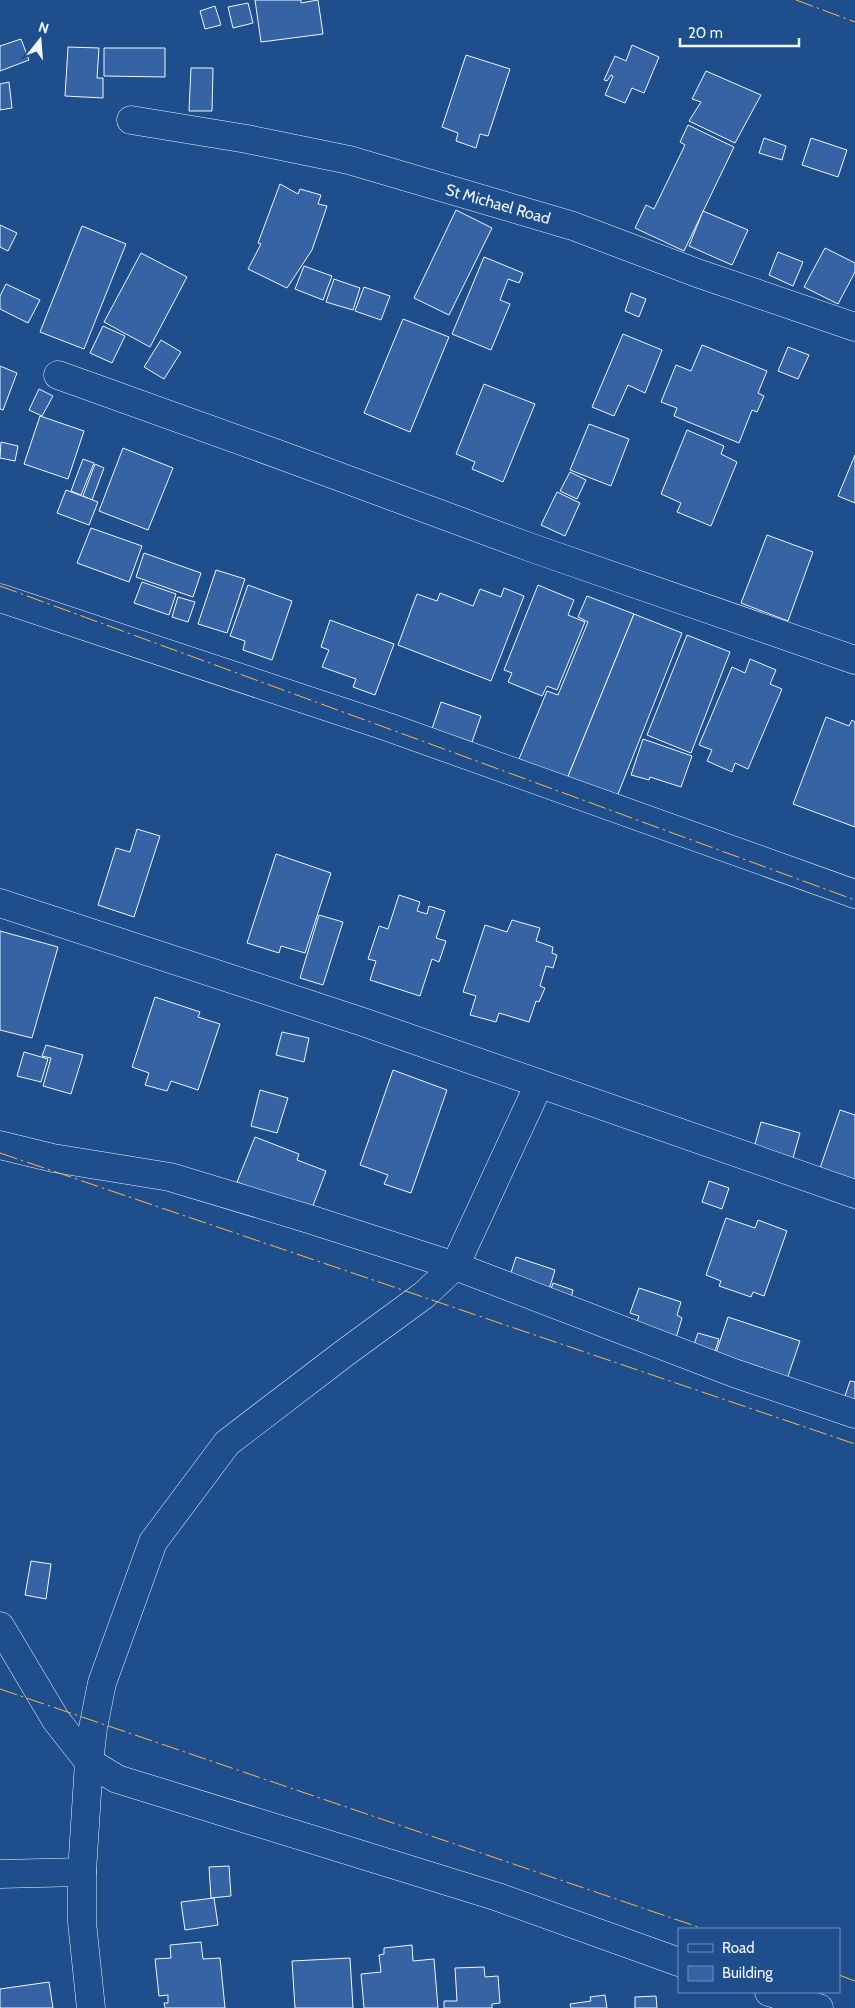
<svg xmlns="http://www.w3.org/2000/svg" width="855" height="2008" viewBox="0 0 855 2008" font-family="Cabin,sans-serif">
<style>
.building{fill:#3563a3;stroke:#f2f6ff}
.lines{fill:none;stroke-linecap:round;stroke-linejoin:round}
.minor-casing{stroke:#f2f6ff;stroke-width:29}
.minor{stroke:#1f4e8c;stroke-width:28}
.power{stroke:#ffb74d;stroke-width:1;stroke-dasharray:18 4 2.5 4;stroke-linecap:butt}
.labels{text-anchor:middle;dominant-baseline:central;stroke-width:4;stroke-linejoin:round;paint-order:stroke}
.street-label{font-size:16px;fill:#f2f6ff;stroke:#1f4e8c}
</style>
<rect width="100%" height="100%" fill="#1f4e8c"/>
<g class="building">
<path d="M255,0H301V3L318,0L323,34L261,42Z"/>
<path d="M248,3L253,23L233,28L228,7Z"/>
<path d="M215,6L221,25L205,29L200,11Z"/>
<path d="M21,39L29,60L0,71V46Z"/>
<path d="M632,45L659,57L644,93L632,88L625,103L605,95L613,76L611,75L607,81L604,80L615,56L626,61Z"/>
<path d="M68,47L99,48L97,78H103V98L65,96Z"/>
<path d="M104,48H165V77L104,76Z"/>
<path d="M466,55L510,69L488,136L480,134L476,148L456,141L458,133L442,127Z"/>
<path d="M191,68H213L212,111H189Z"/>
<path d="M706,71L761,95L735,143L689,121L701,102L692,99Z"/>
<path d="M9,82L12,108L0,110V84Z"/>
<path d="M688,125L734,147L684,251L635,228L646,205L654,209L685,145L680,142Z"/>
<path d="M764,138L786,146L782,160L759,153Z"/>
<path d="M811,138L847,150L838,177L802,165Z"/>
<path d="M280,184L298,194L300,189L321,195L318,204L327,206L312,250L287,288L248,269L261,244L258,243Z"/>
<path d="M456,210L492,228L449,315L414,298Z"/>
<path d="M703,211L748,230L732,265L689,246Z"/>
<path d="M0,225L17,233L8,251L0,247Z"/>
<path d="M82,226L126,244L84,349L40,332Z"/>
<path d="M825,248L855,263V272L838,304L804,287Z"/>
<path d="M778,252L803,262L793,286L769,275Z"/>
<path d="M141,253L187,277L150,347L104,322Z"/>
<path d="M484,257L523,273L519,283L508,279L500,300L510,304L491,350L452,334Z"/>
<path d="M304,266L332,276L323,300L295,289Z"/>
<path d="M334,279L360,288L353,310L326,302Z"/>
<path d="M6,284L40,300L28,323L0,309V296Z"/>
<path d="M364,287L390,296L381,320L355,311Z"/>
<path d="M631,293L646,299L639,317L625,311Z"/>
<path d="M403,319L449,337L410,432L364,413Z"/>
<path d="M103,326L125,336L112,363L90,353Z"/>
<path d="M623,334L662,350L645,393L628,385L614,416L592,407Z"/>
<path d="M161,340L181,352L164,379L144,367Z"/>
<path d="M702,345L767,371L758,393L764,396L757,412L752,410L739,443L674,416L677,408L661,402L676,365L691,371Z"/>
<path d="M788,347L809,355L798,379L778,371Z"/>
<path d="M0,366L17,373L3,410L0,409Z"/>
<path d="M484,384L535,404L503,482L472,469L475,462L456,454Z"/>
<path d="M39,389L53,396L42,416L29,410Z"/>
<path d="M40,416L84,431L68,479L24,464Z"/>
<path d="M589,424L629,439L611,486L570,470Z"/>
<path d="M687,430L724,446L721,454L737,462L711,526L677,512L681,503L661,494Z"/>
<path d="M1,442L18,446L15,461L0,458Z"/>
<path d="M123,448L173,468L148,530L99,511Z"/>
<path d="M855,455V503L838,496Z"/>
<path d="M83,459L94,463L81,495L71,491Z"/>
<path d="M95,464L104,468L92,500L83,496Z"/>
<path d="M570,472L586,480L577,499L560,491Z"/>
<path d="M66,490L98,502L89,525L57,513Z"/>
<path d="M557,492L580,503L565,536L541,525Z"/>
<path d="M91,528L142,546L129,582L77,563Z"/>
<path d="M767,535L813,552L788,621L741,603Z"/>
<path d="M144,553L201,573L193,597L136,577Z"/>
<path d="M216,570L245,579L227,633L198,624Z"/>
<path d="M142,582L176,594L169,615L134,603Z"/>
<path d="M248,585L292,601L272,660L243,650L245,641L230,636Z"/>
<path d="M538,585L574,600L568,615L585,622L557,690L547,686L542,696L508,682L512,673L504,670Z"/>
<path d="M504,588L524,596L491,681L398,645L417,594L437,601L440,593L473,606L480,589L501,597Z"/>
<path d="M587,596L634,614L567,779L519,759L547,691L558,695L588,622L578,617Z"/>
<path d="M178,597L195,602L188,622L172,617Z"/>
<path d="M634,614L682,633L616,799L567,779Z"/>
<path d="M330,620L394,644L375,695L353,687L356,679L322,667L329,650L321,647Z"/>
<path d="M687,635L730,652L691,753L647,735Z"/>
<path d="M750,659L776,670L770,684L782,689L748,769L735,763L732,772L707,761L712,750L699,745L732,667L745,673Z"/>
<path d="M441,702L481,716L472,742L432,729Z"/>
<path d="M826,717L849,726L852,720L855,722V827L793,804Z"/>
<path d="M643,739L692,756L681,787L650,777L649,780L631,775Z"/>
<path d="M137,829L160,836L134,917L98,905L116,848L130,852Z"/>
<path d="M276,854L331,873L305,953L281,946L279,953L247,943Z"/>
<path d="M399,895L420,902L417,911L427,914L429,906L445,911L436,938L446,941L439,962L432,959L420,996L370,980L376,961L368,959L379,926L388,929Z"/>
<path d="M319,915L343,922L323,985L300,978Z"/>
<path d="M512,920L540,928L536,941L553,947L552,953L557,955L553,968L546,966L540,986L545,988L539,1002L536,1001L529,1022L499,1013L496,1022L470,1015L476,996L463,992L485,925L507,932Z"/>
<path d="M0,931L58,947L32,1038L0,1030Z"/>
<path d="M155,997L200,1012L198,1017L220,1024L198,1090L171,1081L167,1091L145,1085L149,1073L132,1067Z"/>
<path d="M282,1032L309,1038L304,1062L276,1055Z"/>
<path d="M46,1045L83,1055L71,1094L43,1086L51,1058L42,1056Z"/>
<path d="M24,1052L48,1059L41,1082L17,1076Z"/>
<path d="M393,1070L447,1090L411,1193L384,1184L388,1175L360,1165Z"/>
<path d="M260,1090L288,1098L277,1133L251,1126Z"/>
<path d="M840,1110L855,1115V1181L819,1171Z"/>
<path d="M761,1122L800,1133L793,1158L754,1148Z"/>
<path d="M255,1137L299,1154L297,1160L326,1171L311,1211L237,1182Z"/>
<path d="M709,1181L729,1188L722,1209L702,1202Z"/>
<path d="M726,1218L755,1228L758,1220L787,1231L764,1296L753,1292L751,1297L719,1286L721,1281L706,1275Z"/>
<path d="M516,1257L555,1270L547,1296L508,1282Z"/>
<path d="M553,1283L573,1290L569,1306L548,1299Z"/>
<path d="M639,1288L681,1302L677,1315L682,1318L676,1338L636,1325L639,1316L630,1313Z"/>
<path d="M728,1317L800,1341L786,1382L714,1359Z"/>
<path d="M698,1333L719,1339L713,1357L692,1350Z"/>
<path d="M850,1381L855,1382V1402L842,1405Z"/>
<path d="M31,1561L51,1564L46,1599L25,1595Z"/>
<path d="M229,1866L231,1896L211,1898L209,1867Z"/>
<path d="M214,1898L218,1925L185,1930L181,1902Z"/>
<path d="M201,1942L203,1959L220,1958L225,2008H165L164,2003H168V1995L159,1996L155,1959L171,1958L170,1945Z"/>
<path d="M412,1945L413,1961L434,1959L438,2008H364L361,1974L381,1972L379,1955L384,1954V1948Z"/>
<path d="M350,1958L353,2008H295L292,1961Z"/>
<path d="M484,1967L485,1977L498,1976L500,2003L492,2004V2008H444V2001H457L455,1968Z"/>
<path d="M49,1982L53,2008H0V1989Z"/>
<path d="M605,1995L607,2008H571L570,2004L591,2001L590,1997Z"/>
<path d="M656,1996L657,2008H635V1997Z"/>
</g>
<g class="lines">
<g class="minor-casing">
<g id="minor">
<path d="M131,120L247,139L349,160L573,226L697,273L855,327"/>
<path d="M58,375L286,457L532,548L855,660"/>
<path d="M0,598L388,727L855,894"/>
<path d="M0,903L363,1022L855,1194"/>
<path d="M0,1145L53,1158L170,1177L309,1219L455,1266L734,1373L855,1414"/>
<path d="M0,1626L56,1720L89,1762L117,1779L498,1897L679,1962"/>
<path d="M0,1874L82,1872"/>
<path d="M769,1992L819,2008"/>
<path d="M91,2008L82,1922V1872L89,1762L93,1728L102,1683L153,1542L227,1443L346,1352L424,1295L455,1266L539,1084"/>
</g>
</g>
<use href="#minor" class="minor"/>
<g class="power">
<path d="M796,0L855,22"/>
<path d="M0,586L855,900"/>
<path d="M0,1153L855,1444"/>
<path d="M0,1689L704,1929"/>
<path d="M839,1975L855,1981"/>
</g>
</g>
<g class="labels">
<g class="street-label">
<text transform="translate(498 204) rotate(16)">St Michael Road</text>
</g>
</g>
<rect x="678" y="1928" width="162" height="65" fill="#1f4e8c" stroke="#7391ba"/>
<rect x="688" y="1944" width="25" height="8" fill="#1f4e8c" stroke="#7391ba"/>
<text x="722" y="1953" font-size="15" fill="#f2f6ff">Road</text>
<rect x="688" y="1966" width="25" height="15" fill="#3563a3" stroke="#7391ba"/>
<text x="722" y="1978" font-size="15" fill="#f2f6ff">Building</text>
<g transform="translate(40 40) rotate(17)" stroke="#1f4e8c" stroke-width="4" paint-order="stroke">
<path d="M0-4L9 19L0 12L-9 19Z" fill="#f2f6ff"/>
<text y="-8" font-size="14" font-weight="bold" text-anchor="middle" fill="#f2f6ff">N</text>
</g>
<path d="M680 38v8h119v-8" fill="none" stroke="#f2f6ff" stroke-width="2.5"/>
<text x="688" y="38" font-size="15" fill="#f2f6ff" stroke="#1f4e8c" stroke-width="4" paint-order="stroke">20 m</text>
</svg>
